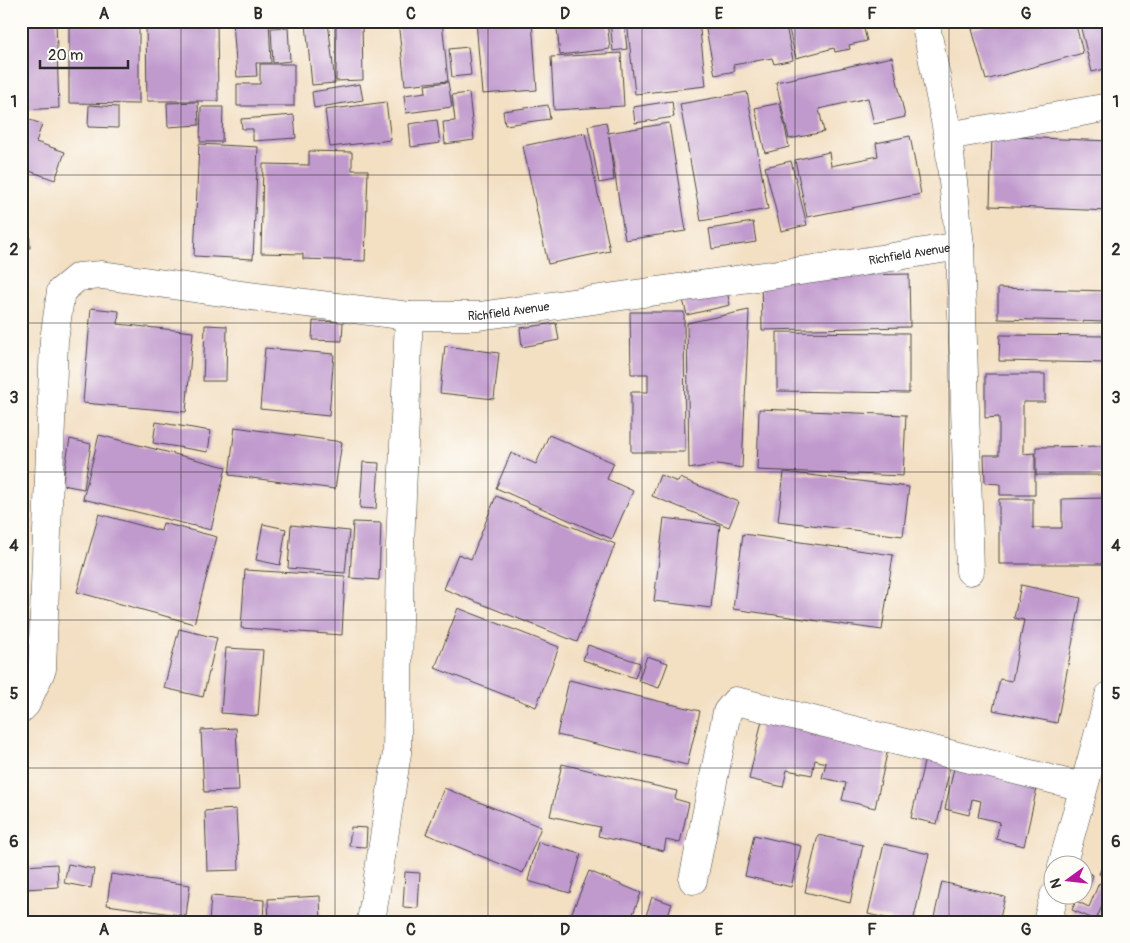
<svg xmlns="http://www.w3.org/2000/svg" width="1130" height="943" viewBox="0 0 1130 943" font-family="Pangolin,sans-serif">
<style>
.building{fill:#c099cd}
.lines{fill:none;stroke-linecap:round;stroke-linejoin:round}
.street-casing{stroke:#494642;stroke-width:29}
.street{stroke:#fff;stroke-width:28}
.grid{fill:none;stroke:#2b2b2b;stroke-width:1;stroke-opacity:0.55}
.labels{text-anchor:middle;dominant-baseline:central;stroke-width:4;stroke-linejoin:round;paint-order:stroke}
.street-label{font-size:12px;fill:#2b2b2b;stroke:#fdfcf7}
.neatline{fill:none;stroke:#2b2b2b;stroke-width:2}
.grid-label{font-size:16px;text-anchor:middle;font-weight:bold;fill:#2b2b2b}
</style>
<rect width="100%" height="100%" fill="#fdfcf7"/>
<filter id="ink" filterUnits="userSpaceOnUse"><feTurbulence type="fractalNoise" baseFrequency=".02" numOctaves="2"/><feDisplacementMap in="SourceGraphic" scale="10" xChannelSelector="R" yChannelSelector="G"/><feConvolveMatrix kernelMatrix="1 2 1 2 8 2 1 2 1" color-interpolation-filters="sRGB"/></filter>
<filter id="wash" filterUnits="userSpaceOnUse"><feTurbulence type="fractalNoise" baseFrequency=".0096" numOctaves="4" result="noise"/><feDisplacementMap in="SourceGraphic" scale="20" xChannelSelector="R" yChannelSelector="G"/><feGaussianBlur stdDeviation="1.12" result="paint"/><feColorMatrix in="noise" values="0 0 0 0 0 0 0 0 0 0 0 0 0 0 0 0 0 1.4 0 .05"/><feComposite in="paint" operator="in"/></filter>
<g filter="url(#wash)">
<rect width="100%" height="100%" fill="#f3dfc2"/>
<g id="blocks">
<g class="building">
<path d="M21,21H56L59,108L21,110Z"/>
<path d="M69,21H139V104L69,103Z"/>
<path d="M146,21H217L218,101H147Z"/>
<path d="M233,21H269L271,63H256L257,76L237,77Z"/>
<path d="M336,21H362L363,80L336,81Z"/>
<path d="M398,21H442L448,81L405,85Z"/>
<path d="M476,21H532L537,90L482,94Z"/>
<path d="M556,21H607L610,49L560,55Z"/>
<path d="M610,21H624L627,49L613,51Z"/>
<path d="M627,21H699L706,86L635,94Z"/>
<path d="M728,21H785L793,60L774,64L772,58L733,65L735,71L715,75L705,25Z"/>
<path d="M787,21H862L867,41L849,45L850,49L835,52L834,48L796,58Z"/>
<path d="M1000,21H1075L1083,53L986,80L972,29Z"/>
<path d="M1079,21H1109V68L1092,72Z"/>
<path d="M328,22L335,83L312,85L306,24Z"/>
<path d="M288,27L290,61L273,63L271,28Z"/>
<path d="M468,47L471,75L452,77L449,49Z"/>
<path d="M621,53L624,106L554,110L551,57Z"/>
<path d="M892,57L905,117L874,124L868,98L819,109L824,132L789,139L776,82Z"/>
<path d="M260,64H294V106H237V84H260Z"/>
<path d="M448,82L452,107L406,113L404,95L426,92L425,85Z"/>
<path d="M360,84L363,100L314,108L312,92Z"/>
<path d="M747,92L768,209L701,221L680,104Z"/>
<path d="M469,93L474,140L445,144L443,122L455,121L452,95Z"/>
<path d="M672,101L674,117L635,123L633,107Z"/>
<path d="M198,102L199,125L168,127L167,103Z"/>
<path d="M386,102L391,140L330,147L325,110Z"/>
<path d="M780,103L789,147L765,153L755,108Z"/>
<path d="M89,105L118,107V128L88,127Z"/>
<path d="M548,105L550,119L505,125L503,111Z"/>
<path d="M201,107H223L222,142H200Z"/>
<path d="M294,115L296,138L253,141V129H242L241,119Z"/>
<path d="M24,118L42,124L36,142L65,152L55,180L21,168V127Z"/>
<path d="M437,120L440,143L411,147L409,124Z"/>
<path d="M606,122L608,133L669,123L686,231L625,240L609,136L614,180L599,183L588,126Z"/>
<path d="M585,133L610,251L548,264L523,146Z"/>
<path d="M910,136L921,194L807,217L795,160L829,152L831,166L878,156L876,143Z"/>
<path d="M992,136L1109,141V211L990,206Z"/>
<path d="M199,144L258,147L253,259L194,256Z"/>
<path d="M309,151L352,152V170H368L365,261L303,259V254L261,253L263,164L309,165Z"/>
<path d="M791,161L807,225L781,231L765,167Z"/>
<path d="M753,222L756,242L712,249L709,229Z"/>
<path d="M21,223L29,224L30,248L21,247Z"/>
<rect x="1104" y="235" width="5" height="25"/>
<path d="M909,274L910,327L762,330L761,277Z"/>
<path d="M726,286L730,305L687,315L682,296Z"/>
<path d="M998,288L1109,291V322L998,319Z"/>
<path d="M91,308L119,311L118,324L193,332L186,412L83,403Z"/>
<path d="M749,310L742,468L718,464L689,469L687,323Z"/>
<path d="M630,312H684L685,452H631V392H648V374H631Z"/>
<path d="M313,321L343,322L342,341L312,340Z"/>
<path d="M556,323L559,340L522,347L520,328Z"/>
<path d="M205,325L227,326L226,381H203Z"/>
<path d="M777,332L909,333V393L777,391Z"/>
<path d="M1000,335L1109,336V363L999,361Z"/>
<path d="M445,346L499,353L494,399L440,393Z"/>
<path d="M265,348L334,354L329,416L260,409Z"/>
<path d="M985,374H1045V402H1023V454L1035,453V495H1000V484L985,483L984,455H999V417L985,418Z"/>
<path d="M759,409L906,415L903,476L757,470Z"/>
<path d="M156,422L211,431L208,452L153,443Z"/>
<path d="M235,427L342,442L335,489L229,475Z"/>
<path d="M99,435L226,467L211,530L83,499Z"/>
<path d="M549,435L614,463L607,479L633,491L612,539L496,488L511,453L536,464Z"/>
<path d="M70,439L91,444L84,489L62,485Z"/>
<path d="M1109,446V475H1036V447Z"/>
<path d="M363,462L379,463L376,509L360,508Z"/>
<path d="M784,472L909,487L903,536L778,521Z"/>
<path d="M660,475L678,482L680,478L739,502L729,527L652,496Z"/>
<path d="M496,496L615,544L577,642L444,589L458,554L471,559Z"/>
<path d="M1105,498V564H999V499H1033V528H1062V499Z"/>
<path d="M99,514L161,531L163,523L217,537L194,624L77,592Z"/>
<path d="M664,518L720,525L711,608L654,601Z"/>
<path d="M353,522L381,523L379,580L350,578Z"/>
<path d="M263,524L286,529L280,565L256,560Z"/>
<path d="M291,525L349,531L345,573L288,568Z"/>
<path d="M743,534L893,555L882,630L733,609Z"/>
<path d="M245,570L345,576L342,635L241,628Z"/>
<path d="M1021,585L1081,598L1057,723L993,710L1000,679L1012,681L1024,620L1014,618Z"/>
<path d="M458,608L559,647L536,707L435,668Z"/>
<path d="M179,629L217,638L203,697L164,688Z"/>
<path d="M588,645L640,663L635,678L583,660Z"/>
<path d="M226,648L263,650L258,716L221,713Z"/>
<path d="M647,656L668,663L659,688L638,681Z"/>
<path d="M569,680L700,711L687,765L557,735Z"/>
<path d="M762,720L888,749L875,808L842,800L846,783L822,778L826,763L815,760L812,775L787,770L783,787L749,779Z"/>
<path d="M236,728L239,791L204,792L201,730Z"/>
<path d="M925,758L951,764L937,824L911,818Z"/>
<path d="M955,763L1038,783L1024,846L996,839L1000,822L978,817L981,801L972,799L969,815L945,809Z"/>
<path d="M562,764L677,791L675,799L689,803L680,843L666,840L664,851L598,836L600,827L550,816Z"/>
<path d="M444,788L541,827L523,873L426,834Z"/>
<path d="M236,809L239,870L207,871L205,811Z"/>
<path d="M351,827L367,828L366,847L349,846Z"/>
<path d="M754,835L801,846L791,887L745,876Z"/>
<path d="M818,835L863,845L850,903L805,892Z"/>
<path d="M538,842L581,854L570,893L528,881Z"/>
<path d="M884,844L929,854L913,922H902L868,914Z"/>
<path d="M1109,850V878L1099,874Z"/>
<path d="M57,864L58,887L25,889L24,866Z"/>
<path d="M68,864L94,869L91,888L64,883Z"/>
<path d="M1082,870L1093,875L1089,886L1082,883Z"/>
<path d="M589,871L641,893L630,922H568Z"/>
<path d="M405,872L420,873L418,908L403,907Z"/>
<path d="M111,874L190,885L186,916L107,905Z"/>
<path d="M942,882L1005,897L999,922H933Z"/>
<path d="M1099,883L1109,887V902L1106,908L1102,906L1096,920L1072,910L1076,901L1089,907Z"/>
<path d="M211,896L264,900L263,922H209Z"/>
<path d="M320,896L321,922H269L268,899Z"/>
<path d="M652,897L672,904L665,922H644Z"/>
<path d="M21,901H22L29,922H21Z"/>
<path d="M1103,910L1109,912V922H1099Z"/>
</g>
</g>
</g>
<g filter="url(#ink)">
<use href="#blocks" fill-opacity="0" stroke="#494642" stroke-width="1"/>
<g class="lines">
<g class="street-casing">
<g id="street">
<path d="M925,21L948,136L1109,107"/>
<path d="M948,136L960,246L970,571"/>
<path id="s1" d="M21,709L26,704L42,669L54,340L61,291L78,277L102,275L242,295L409,316H479L849,264L960,246"/>
<path d="M1062,866L1109,696"/>
<path d="M693,880L727,712L736,701L1083,787"/>
<path d="M371,922L397,753L400,547L409,316"/>
<path d="M1047,922L1054,896"/>
</g>
</g>
<use href="#street" class="street"/>
</g>
</g>
<path class="grid" d="M181,21V922M335,21V922M488,21V922M642,21V922M795,21V922M949,21V922M21,175H1109M21,323H1109M21,472H1109M21,620H1109M21,768H1109"/>
<g class="labels">
<g class="street-label">
<text stroke="none"><textPath href="#s1" startOffset="1285">Richfield Avenue</textPath></text>
<text stroke="none"><textPath href="#s1" startOffset="880">Richfield Avenue</textPath></text>
</g>
</g>
<rect width="1130" height="943" fill="none" stroke="#fdfcf7" stroke-width="55"/>
<g transform="translate(1068 880) rotate(255)"><circle r="24" fill="#fdfcf7" stroke="#a9a8a5"/>
<path d="M0-4L9 19L0 12L-9 19Z" fill="#b5179e"/>
<text y="-8" font-size="14" font-weight="bold" text-anchor="middle" fill="#2b2b2b">N</text>
</g>
<path d="M40 60v8h88v-8" fill="none" stroke="#2b2b2b" stroke-width="2.5"/>
<text x="48" y="60" font-size="15" fill="#2b2b2b" stroke="#fdfcf7" stroke-width="4" paint-order="stroke">20 m</text>
<rect x="28" y="28" width="1074" height="888" class="neatline"/>
<g class="grid-label">
<text x="104" y="19">A</text>
<text x="258" y="19">B</text>
<text x="411" y="19">C</text>
<text x="565" y="19">D</text>
<text x="719" y="19">E</text>
<text x="872" y="19">F</text>
<text x="1026" y="19">G</text>
<text x="14" y="107">1</text>
<text x="1116" y="107">1</text>
<text x="14" y="255">2</text>
<text x="1116" y="255">2</text>
<text x="14" y="403">3</text>
<text x="1116" y="403">3</text>
<text x="14" y="551">4</text>
<text x="1116" y="551">4</text>
<text x="14" y="699">5</text>
<text x="1116" y="699">5</text>
<text x="14" y="847">6</text>
<text x="1116" y="847">6</text>
<text x="104" y="935">A</text>
<text x="258" y="935">B</text>
<text x="411" y="935">C</text>
<text x="565" y="935">D</text>
<text x="719" y="935">E</text>
<text x="872" y="935">F</text>
<text x="1026" y="935">G</text>
</g>
</svg>
